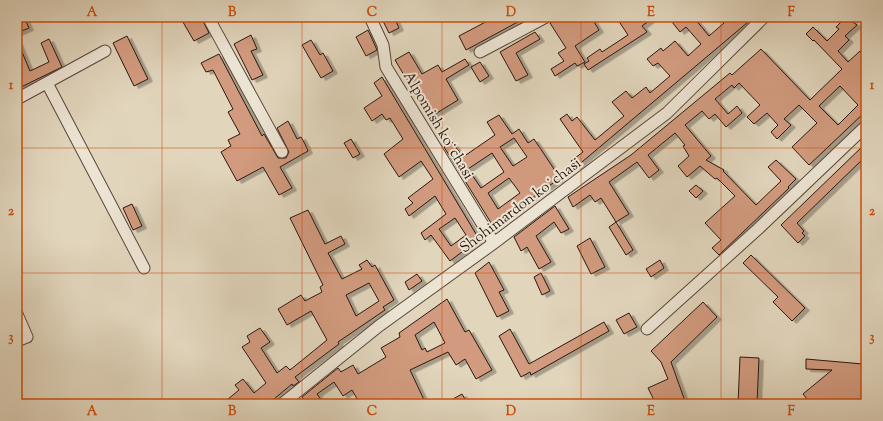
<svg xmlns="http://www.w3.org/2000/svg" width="883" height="421" font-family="'Sorts Mill Goudy',serif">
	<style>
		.building { fill: #d29b7f; stroke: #2b170e; fill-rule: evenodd; filter: url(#shadow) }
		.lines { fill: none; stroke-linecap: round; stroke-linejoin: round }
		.minor-casing { stroke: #58463a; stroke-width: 13 }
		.minor { stroke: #ece4d3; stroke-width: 11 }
		.grid { fill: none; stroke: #cc4f0c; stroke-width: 1; stroke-opacity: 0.55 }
		.labels { text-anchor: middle; stroke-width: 4; stroke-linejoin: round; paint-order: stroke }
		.street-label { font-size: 15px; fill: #2b170e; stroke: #ece4d3 }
		.neatline { fill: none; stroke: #cc4f0c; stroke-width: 1.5 }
		.grid-label { font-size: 13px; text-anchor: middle; font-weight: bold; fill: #cc4f0c }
	</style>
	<defs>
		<filter id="shadow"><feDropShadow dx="4.5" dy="2.5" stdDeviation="0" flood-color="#0004"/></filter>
	</defs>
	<rect width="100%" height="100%" fill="#e1d5bc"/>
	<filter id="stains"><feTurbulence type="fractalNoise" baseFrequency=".005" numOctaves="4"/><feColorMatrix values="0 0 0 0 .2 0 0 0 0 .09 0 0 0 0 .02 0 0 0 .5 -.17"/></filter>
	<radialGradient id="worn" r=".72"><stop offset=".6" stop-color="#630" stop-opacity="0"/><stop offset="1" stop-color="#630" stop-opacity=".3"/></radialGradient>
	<!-- building -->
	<path class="building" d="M17 17H24L29 28 17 33Z
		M180 17H201L209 33 194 41Z
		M381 17H394L399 28 389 33Z
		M495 17H527L466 50 459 36Z
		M561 17H591L599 30 575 46 585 62 577 66 575 63 555 76 551 69 564 61 558 53 566 48 550 23Z
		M616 17H654L642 26 647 32 588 70 584 64 589 61 587 58 600 49 602 52 628 35Z
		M668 17H690L693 21 695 19 709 36 724 23 718 17H754L576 167 571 161 583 152 560 119 567 114 572 121 577 117 595 140 624 116 612 102 626 91 632 98 646 87 650 93 670 76 658 63 653 66 647 59 661 48 663 51 675 41 688 56 701 44 686 27 680 32Z
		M846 17 857 25 845 36 849 40 838 51 848 62 860 51 866 58V113L865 112 809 165 792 147 817 123 799 105 784 119 791 125 777 139 771 132 778 125 767 113 754 124 747 117 760 105 739 83 734 88 732 85 715 99 728 114 737 106 742 113 726 127 715 114 709 119 702 111 685 125 711 156 706 160 724 170 723 171 756 205 781 181 768 167 776 160 796 179 788 187 789 188 719 255 712 248 721 240 705 223 735 196 717 178 715 179 700 166 687 177 678 166 689 156 683 146 685 145 675 133 648 155 659 170 649 178 637 162 609 182 629 214 616 222 601 198 595 202 590 195 573 207 568 197 631 155 730 73 732 75 761 49 810 100 842 69 814 40 813 41 806 34 813 27 827 41 839 29 836 27ZM840 86 858 105 838 125 819 106Z
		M368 30 377 50 366 56 356 37Z
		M535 32 540 39 516 53 528 75 516 81 500 52Z
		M251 35 257 49 251 51 263 75 252 80 234 44Z
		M127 36 148 79 134 86 113 43Z
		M49 39 62 67 17 89V40L30 71 49 62 41 43Z
		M311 40 320 55 323 53 333 71 321 78 302 45Z
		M409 52 422 74 438 65 442 72 465 59 469 65 446 79 458 100 432 116 416 88 413 90 395 60Z
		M219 54 262 136 264 134 278 158H286L289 152 277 128 288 121 297 139 301 137 305 144 308 151 280 167 292 188 279 195 263 167 237 181 221 152 231 146 228 140 240 134 228 112 233 109 213 70 206 72 201 63Z
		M480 62 489 76 480 82 471 67Z
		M382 77 479 239 450 261 431 235 425 240 421 233 446 214 435 196 409 216 405 209 413 203 408 198 433 179 421 161 399 177 384 154 403 139 390 118 386 120 382 114 372 121 364 108 382 96 374 83ZM455 218 466 235 451 246 439 229Z
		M499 115 512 134 519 129 528 143 534 139 560 178 493 226 444 147 452 142 463 157 495 135 487 122ZM514 138 527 157 513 166 500 147ZM492 153 504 172 481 188 468 169ZM509 178 520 193 498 209 488 193Z
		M351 139 360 154 353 158 344 143Z
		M866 143V156L797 223 804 231 802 233 805 236 798 243 781 225Z
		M696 185 703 191 696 198 689 191Z
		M132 204 142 226 133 230 123 208Z
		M555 206 569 229 561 233 554 222 536 236 551 262 539 269 527 247 521 251 514 237Z
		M308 210 325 244 341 236 345 244 328 253 342 279 362 269 359 265 367 260 372 267 375 265 394 300 383 307 385 310 338 342 339 344 295 377 299 382 293 386 292 384 268 404H222L239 390 235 385 243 379 254 393 266 383 242 347 250 342 247 336 260 328 270 342 261 348 277 373 286 366 290 370 327 340 311 311 287 325 278 309 301 295 305 301 322 292 320 287 323 285 290 218ZM369 283 379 301 356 316 346 295Z
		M616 222 633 250 626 255 609 227Z
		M590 238 605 267 591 274 577 246Z
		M751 255 805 308 792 321 773 302 778 297 743 263Z
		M660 260 664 268 651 277 646 269Z
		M489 262 504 290 499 292 509 311 497 317 475 273Z
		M541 273 550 291 542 295 534 277Z
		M417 274 422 281 409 290 405 282Z
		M447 299 465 332 469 330 492 370 476 379 465 359 456 365 448 352 410 370 426 404H360L352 390 343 396 334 382 317 394 324 404H307L302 397 338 368 341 372 353 365 358 374 386 357 381 348 400 337 399 333ZM434 322 445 343 427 352 425 348 422 350 415 335Z
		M703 302 717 317 671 362 686 404H656L648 388 668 379 661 362 651 351Z
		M629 313 637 327 624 334 616 320Z
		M604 322 609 331 531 375 530 372 521 377 499 336 510 329 529 364Z
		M740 357 759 358 757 404H738Z
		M806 359 863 364 866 368V403L861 398 854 404H811L803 394 832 370 806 369Z
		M462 394 468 404H444Z"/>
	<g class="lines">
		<!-- minor casing -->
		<g class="minor-casing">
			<path id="minor" d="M208 17 282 152
				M370 17 383 45 386 67 494 243
				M480 52 546 17
				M47 83 144 268
				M17 99 105 51
				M17 314 27 337 17 341
				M647 329 758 229 866 126
				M282 404 379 326 494 243 667 113 764 17"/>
		</g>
		<!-- minor -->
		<use href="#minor" class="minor"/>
	</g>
	<!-- grid -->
	<path class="grid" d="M162 17V404M302 17V404M442 17V404M581 17V404M721 17V404M17 148H866M17 273H866"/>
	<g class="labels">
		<!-- street labels -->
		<g class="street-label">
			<text transform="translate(439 125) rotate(59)" y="5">Alpomish koʻchasi</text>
			<text transform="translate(520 205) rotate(-37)" y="5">Shohimardon koʻchasi</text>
		</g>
	</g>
	<!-- margin -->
	<rect width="883" height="421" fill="none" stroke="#e1d5bc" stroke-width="44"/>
	<rect x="22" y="22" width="839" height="377" class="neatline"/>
	<g class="grid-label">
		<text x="92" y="16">A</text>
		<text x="232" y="16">B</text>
		<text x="372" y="16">C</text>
		<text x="511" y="16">D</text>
		<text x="651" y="16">E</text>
		<text x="791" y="16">F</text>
		<text x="11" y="89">1</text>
		<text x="872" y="89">1</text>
		<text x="11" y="215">2</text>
		<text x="872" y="215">2</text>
		<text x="11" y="341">3</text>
		<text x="872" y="341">3</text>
		<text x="92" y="415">A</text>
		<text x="232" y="415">B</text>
		<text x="372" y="415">C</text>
		<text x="511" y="415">D</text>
		<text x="651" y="415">E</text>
		<text x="791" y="415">F</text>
	</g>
	<rect width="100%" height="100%" filter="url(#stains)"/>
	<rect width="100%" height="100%" fill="url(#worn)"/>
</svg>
